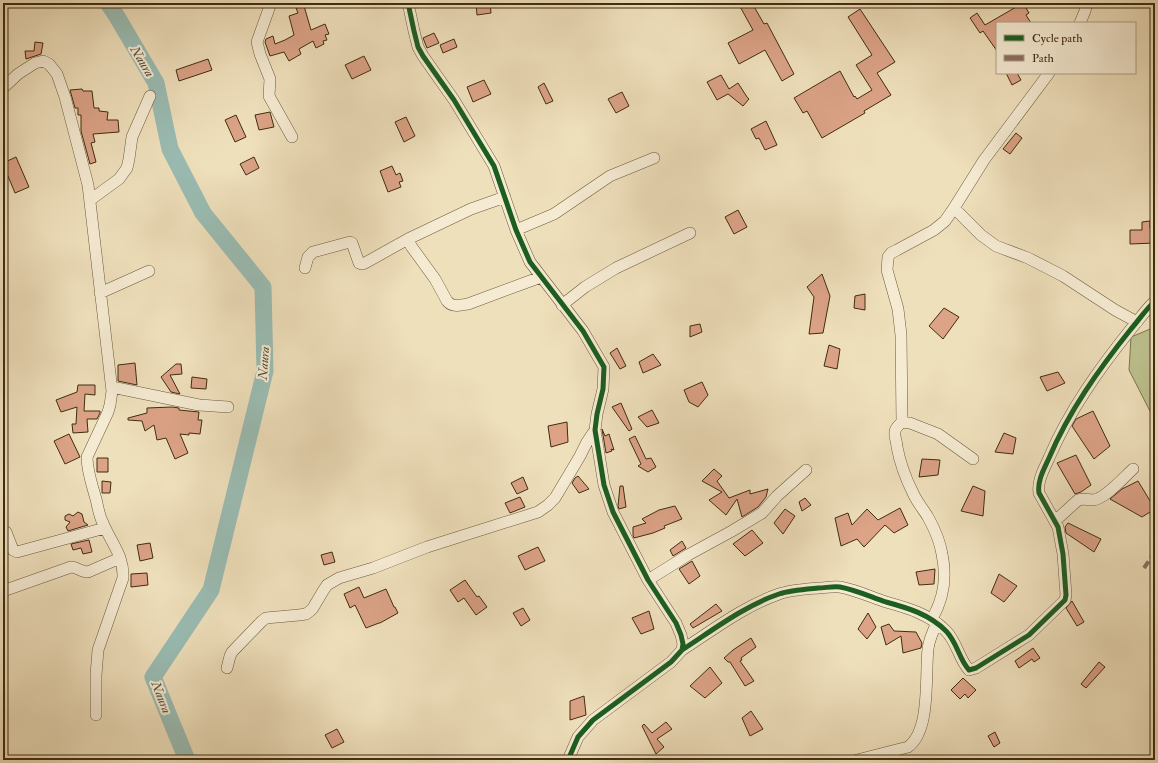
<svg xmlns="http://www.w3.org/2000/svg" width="1158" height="763" font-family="'IM FELL Double Pica',serif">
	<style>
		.green { fill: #bcc18e; stroke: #7e764f }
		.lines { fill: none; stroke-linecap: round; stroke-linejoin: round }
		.river { stroke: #9abdb4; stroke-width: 17 }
		.building { fill: #dca387; stroke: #402c10 }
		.minor-casing { stroke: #6c593b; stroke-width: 12 }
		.minor { stroke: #f5ebd3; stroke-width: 11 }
		.quiet { stroke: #8d6e63; stroke-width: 4; stroke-dasharray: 8 4; stroke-linecap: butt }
		.cycleway-casing { stroke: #f5ebd3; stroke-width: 8 }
		.cycleway { stroke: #1b5e20; stroke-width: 5 }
		.labels { text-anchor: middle; stroke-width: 4; stroke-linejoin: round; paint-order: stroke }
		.water-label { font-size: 13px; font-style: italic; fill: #565039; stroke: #f5ebd3 }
	</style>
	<rect width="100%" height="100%" fill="#efe0bc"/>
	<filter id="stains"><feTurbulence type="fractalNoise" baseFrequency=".005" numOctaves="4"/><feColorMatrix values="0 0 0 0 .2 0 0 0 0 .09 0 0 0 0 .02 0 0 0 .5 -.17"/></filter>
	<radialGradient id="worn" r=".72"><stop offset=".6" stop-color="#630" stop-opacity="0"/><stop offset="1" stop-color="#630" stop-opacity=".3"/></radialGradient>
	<!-- green -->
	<path class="green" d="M1155 327V421L1129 370 1131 337Z"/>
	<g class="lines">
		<!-- river -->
		<path class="river" d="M108 3 116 15 156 83 170 149 203 213 263 287 265 371 211 590 153 677 187 760"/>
	</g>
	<!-- building -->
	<path class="building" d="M476 3H490L491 13 477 15Z
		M738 3H752L764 24 767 23 794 74 782 81 765 50 739 64 728 43 753 30Z
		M1023 3 1029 13 1026 15 1031 23H997V51L983 31 980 33 970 18 977 13 985 25Z
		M304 6 311 30 325 24 329 34 325 35 327 40 323 41 324 44 316 48 313 41 299 49 301 54 289 61 284 52 270 56 265 42 266 39 273 36 275 44 285 40 294 35 289 16 298 13 296 8Z
		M860 9 895 62 877 73 891 95 864 111 865 113 822 138 807 111 803 113 794 98 840 71 854 97 855 96 857 99 872 90 856 65 872 55 848 17Z
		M434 33 439 43 427 48 423 38Z
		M454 39 457 47 443 53 440 45Z
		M35 42 43 43 41 54 26 59 25 51H34Z
		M364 56 371 70 352 79 345 65Z
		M208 59 212 70 179 81 176 70Z
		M1006 73H1017L1021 80 1012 85Z
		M721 75 729 89 738 83 747 97 749 99 743 106 728 94 717 100 707 82Z
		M484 80 491 94 473 102 467 87Z
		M544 83 553 101 546 104 538 87Z
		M82 89 83 91H92L94 108H99V111L108 112 107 120H118L119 132 93 134 95 142 91 143 96 162 90 164 81 131V115H78V108H75L70 90Z
		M622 92 629 106 616 113 608 99Z
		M270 112 274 127 259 130 255 115Z
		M236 115 246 137 235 142 225 120Z
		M406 117 415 136 404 142 395 122Z
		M766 121 777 145 765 150 759 138 756 139 751 129Z
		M1016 133 1022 138 1010 154 1003 149Z
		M16 157 29 187 15 193 8 176 3 179V163Z
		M254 157 259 168 246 175 240 164Z
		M392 166 396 175 400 173 403 181 399 182 401 187 388 192 380 171Z
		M738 210 747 227 734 234 725 217Z
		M1150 221V228H1155V243L1130 244V230H1142V222Z
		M822 274 830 296 823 333 809 334 814 297 807 287Z
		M865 294V310L854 308 855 296Z
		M944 308 959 317 943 339 929 326Z
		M700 324 702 332 690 337V326Z
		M829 345 840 349 837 369 824 366Z
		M617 348 626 366 620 369 610 353Z
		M653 354 661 365 643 373 639 362Z
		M135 363 137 385 118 381V365Z
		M176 364H181L182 374 170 375 180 394 171 392 161 377Z
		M1058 372 1065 383 1047 391 1040 377Z
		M192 377 207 379 206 389 191 388Z
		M702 382 708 395 698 407 689 402 684 390Z
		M78 385H95V395L85 394 84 411H100V413L97 419H87L88 432 73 433 72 424H76L77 407 61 412 56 400 77 392Z
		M621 403 632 429 629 431 612 407Z
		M172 407 179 408V410L199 412 198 420H202L200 434 189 433V435L180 434 188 453 175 459 166 438 157 440 154 425 145 431 142 421 128 420V418L147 413V408Z
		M652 410 659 423 647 427 638 417Z
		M1093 411 1110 446 1094 459 1072 426 1076 419Z
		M567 422 568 442 551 447 548 426Z
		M602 429 605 436 609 434 614 450 611 449 612 451 606 453Z
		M1004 433 1016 438 1013 454 995 452Z
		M69 434 80 457 65 464 54 441Z
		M635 436 646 459 651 458 656 467 648 472 638 466 641 464 629 439Z
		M1076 455 1091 485 1081 492 1075 494 1057 463Z
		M97 458H108V472H97Z
		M922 459 940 460 938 475 919 477Z
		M714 469 722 476 717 481 729 498 750 490V494L768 489 766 497 758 507 742 517 737 499 726 515 709 500 722 492 702 481Z
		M578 476 589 489 579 493 572 483 575 478Z
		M523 477 528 489 517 494 511 483Z
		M102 481 111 482 110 493H102Z
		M1138 481 1155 509 1142 517 1110 499 1122 489Z
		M620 486H623L626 507 619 509 618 506Z
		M973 486 985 491 983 516 961 511Z
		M520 497 525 507 510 513 505 503Z
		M805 498 811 505 802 511 799 502Z
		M675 506 682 519 664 526 665 528 653 533 634 538 633 535V527L646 523 642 519 659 510Z
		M900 508 908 525 894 533 885 525 864 547 857 539 841 546 835 518 848 513 852 525 867 509 878 520Z
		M785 509 795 516 783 534 774 523Z
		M78 512 82 514 84 522 88 525 68 531 66 527 70 522 65 520V516L69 514 73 516Z
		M1068 523 1101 539 1094 552 1066 533 1065 527Z
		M752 530 763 543 745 556 733 544Z
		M89 540 92 552 83 554 81 548 73 550 71 544Z
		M682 541 686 548 673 556 670 550Z
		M150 543 153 558 140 561 137 545Z
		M538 547 545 561 525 570 518 556Z
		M332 552 335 562 324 565 321 555Z
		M692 561 700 576 689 584 679 569Z
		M935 569 934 584 919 585 916 572Z
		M147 573 148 585 131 587V574Z
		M999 574 1017 586 1004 602 991 593Z
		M465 580 477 597 479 596 487 607 476 615 464 598 458 602 450 590Z
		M359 587 364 598 386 589 394 607H395L398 613 380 623H379L366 628 355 605 350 608 344 594Z
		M1072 601 1084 622 1077 626 1066 608Z
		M716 604 722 611 693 628 690 624Z
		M523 608 530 620 521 626 513 613Z
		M649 611 654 629 641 634 632 618Z
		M868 613 876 627 867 639 858 629Z
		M889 624 894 631 916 632 922 643 921 648 903 653 901 636 886 645 881 627Z
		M751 638 756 647 741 658 742 660 740 661 754 681 745 686 730 662H728L724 658 733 650Z
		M1033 648 1040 658 1034 662 1032 659 1019 668 1015 661Z
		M1099 662 1105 667 1086 688 1081 684Z
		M710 667 722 683 705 698 690 686Z
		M963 678 976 690 968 698 965 694 960 699 951 690Z
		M584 696 586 715 570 720V701Z
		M751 711 763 729 750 736 742 718Z
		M666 722 672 729 657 739 664 747 656 754 642 726 644 724 652 733Z
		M337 729 344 742 332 748 325 735Z
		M995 732 1000 743 994 747 988 736Z"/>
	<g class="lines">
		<!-- minor casing -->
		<g class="minor-casing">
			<path id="minor" d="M271 3 257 42 260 54 270 79 269 96 292 137
				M408 3 414 31 418 47 423 56 454 100 494 166 516 230 530 262 583 331 604 367 603 389 597 414 595 430 604 485 613 512 648 580 676 623 681 635 683 644 682 650 671 662 593 720 578 737 568 760
				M1080 23 1085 11 1087 3
				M3 88 18 74 35 63 43 61 49 64 57 74 65 97 88 185 112 391 110 405 108 412 87 457C87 471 92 485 96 499 98 507 99 516 103 523 111 543 124 555 123 578L98 650 96 675V715
				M90 200 119 179 127 168 129 159 132 137 150 96
				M954 208 981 235 996 246 1028 258 1063 276 1115 310 1137 322
				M516 230 554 214 610 176 654 158
				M408 239 411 246 435 279 447 301C453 308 460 305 468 304L541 277
				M305 268 308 257 313 252 350 242 352 243 359 263 362 264 365 263 408 239 471 209 505 197
				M100 293 149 271
				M562 305 585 287 616 268 690 233
				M112 387 199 405 228 407
				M902 422 910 423 938 434 973 459
				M1055 521 1078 500C1084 498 1087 500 1093 500 1105 499 1124 477 1133 469
				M6 532 13 550 17 552 105 528
				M648 580 688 555 732 531 762 513 777 496 806 470
				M3 591 71 567C77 567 81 572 88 572L120 558
				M932 619C944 598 947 578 942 554 940 541 934 528 928 517 923 509 917 502 913 493 906 479 900 463 897 447 897 442 894 436 895 432 895 428 899 425 902 422L901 335 898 309 887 270 888 257 891 253 897 250 934 230 945 221 954 208 984 160 1049 73
				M682 650C713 630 744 606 779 594 790 590 807 589 818 588 825 588 833 586 840 587 856 590 871 597 886 602 908 608 929 614 946 631 957 642 959 659 969 670L976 668 1029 635 1065 600 1066 595 1063 554 1058 527 1039 493C1037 481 1044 469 1049 458 1069 411 1099 369 1131 329 1139 320 1146 309 1155 301
				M227 668 230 656 232 652 262 621 266 618 299 615 306 614 310 611 313 608 323 591 327 585 339 578 373 568 427 547 538 512 548 505 555 498 580 456 587 442 595 430
				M857 760 908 747C931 731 925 675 928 649 929 640 933 631 937 623"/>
		</g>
		<!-- minor -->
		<use href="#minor" class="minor"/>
		<!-- quiet -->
		<path class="quiet" d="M1144 568 1155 552"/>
		<!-- cycleway casing -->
		<g class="cycleway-casing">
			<path id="cycleway" d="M408 3 414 31 418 47 423 56 454 100 494 166 516 230 530 262 583 331 604 367 603 389 597 414 595 430 604 485 613 512 648 580 676 623 681 635 683 644 682 650 671 662 593 720 578 737 568 760
				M682 650C713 630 744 606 779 594 790 590 807 589 818 588 825 588 833 586 840 587 856 590 871 597 886 602 908 608 929 614 946 631 957 642 959 659 969 670L976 668 1029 635 1065 600 1066 595 1063 554 1058 527 1039 493C1037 481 1044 469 1049 458 1069 411 1099 369 1131 329 1139 320 1146 309 1155 301"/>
		</g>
		<!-- cycleway -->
		<use href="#cycleway" class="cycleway"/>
	</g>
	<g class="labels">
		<!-- water labels -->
		<g class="water-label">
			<text transform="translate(143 61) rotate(59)" y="5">Naura</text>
			<text transform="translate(263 363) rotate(-86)" y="5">Naura</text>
			<text transform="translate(162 697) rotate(69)" y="5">Naura</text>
		</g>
	</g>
	<!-- margin -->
	<rect width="1158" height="763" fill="none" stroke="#efe0bc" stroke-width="16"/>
	<rect x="4" y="4" width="1150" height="755" fill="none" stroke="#402c10" stroke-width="2"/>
	<rect x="8" y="8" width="1142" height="747" fill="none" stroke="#402c10"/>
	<!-- legend -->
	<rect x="996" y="22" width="140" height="52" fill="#f5ebd3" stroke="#ad9f85"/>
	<rect x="1004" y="35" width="20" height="6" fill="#1b5e20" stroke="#ad9f85"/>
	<text x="1032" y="42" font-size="12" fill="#402c10">Cycle path</text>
	<rect x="1004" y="55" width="20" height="6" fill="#8d6e63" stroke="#ad9f85"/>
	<text x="1032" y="62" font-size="12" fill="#402c10">Path</text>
	<rect width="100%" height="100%" filter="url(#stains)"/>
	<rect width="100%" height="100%" fill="url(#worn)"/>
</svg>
